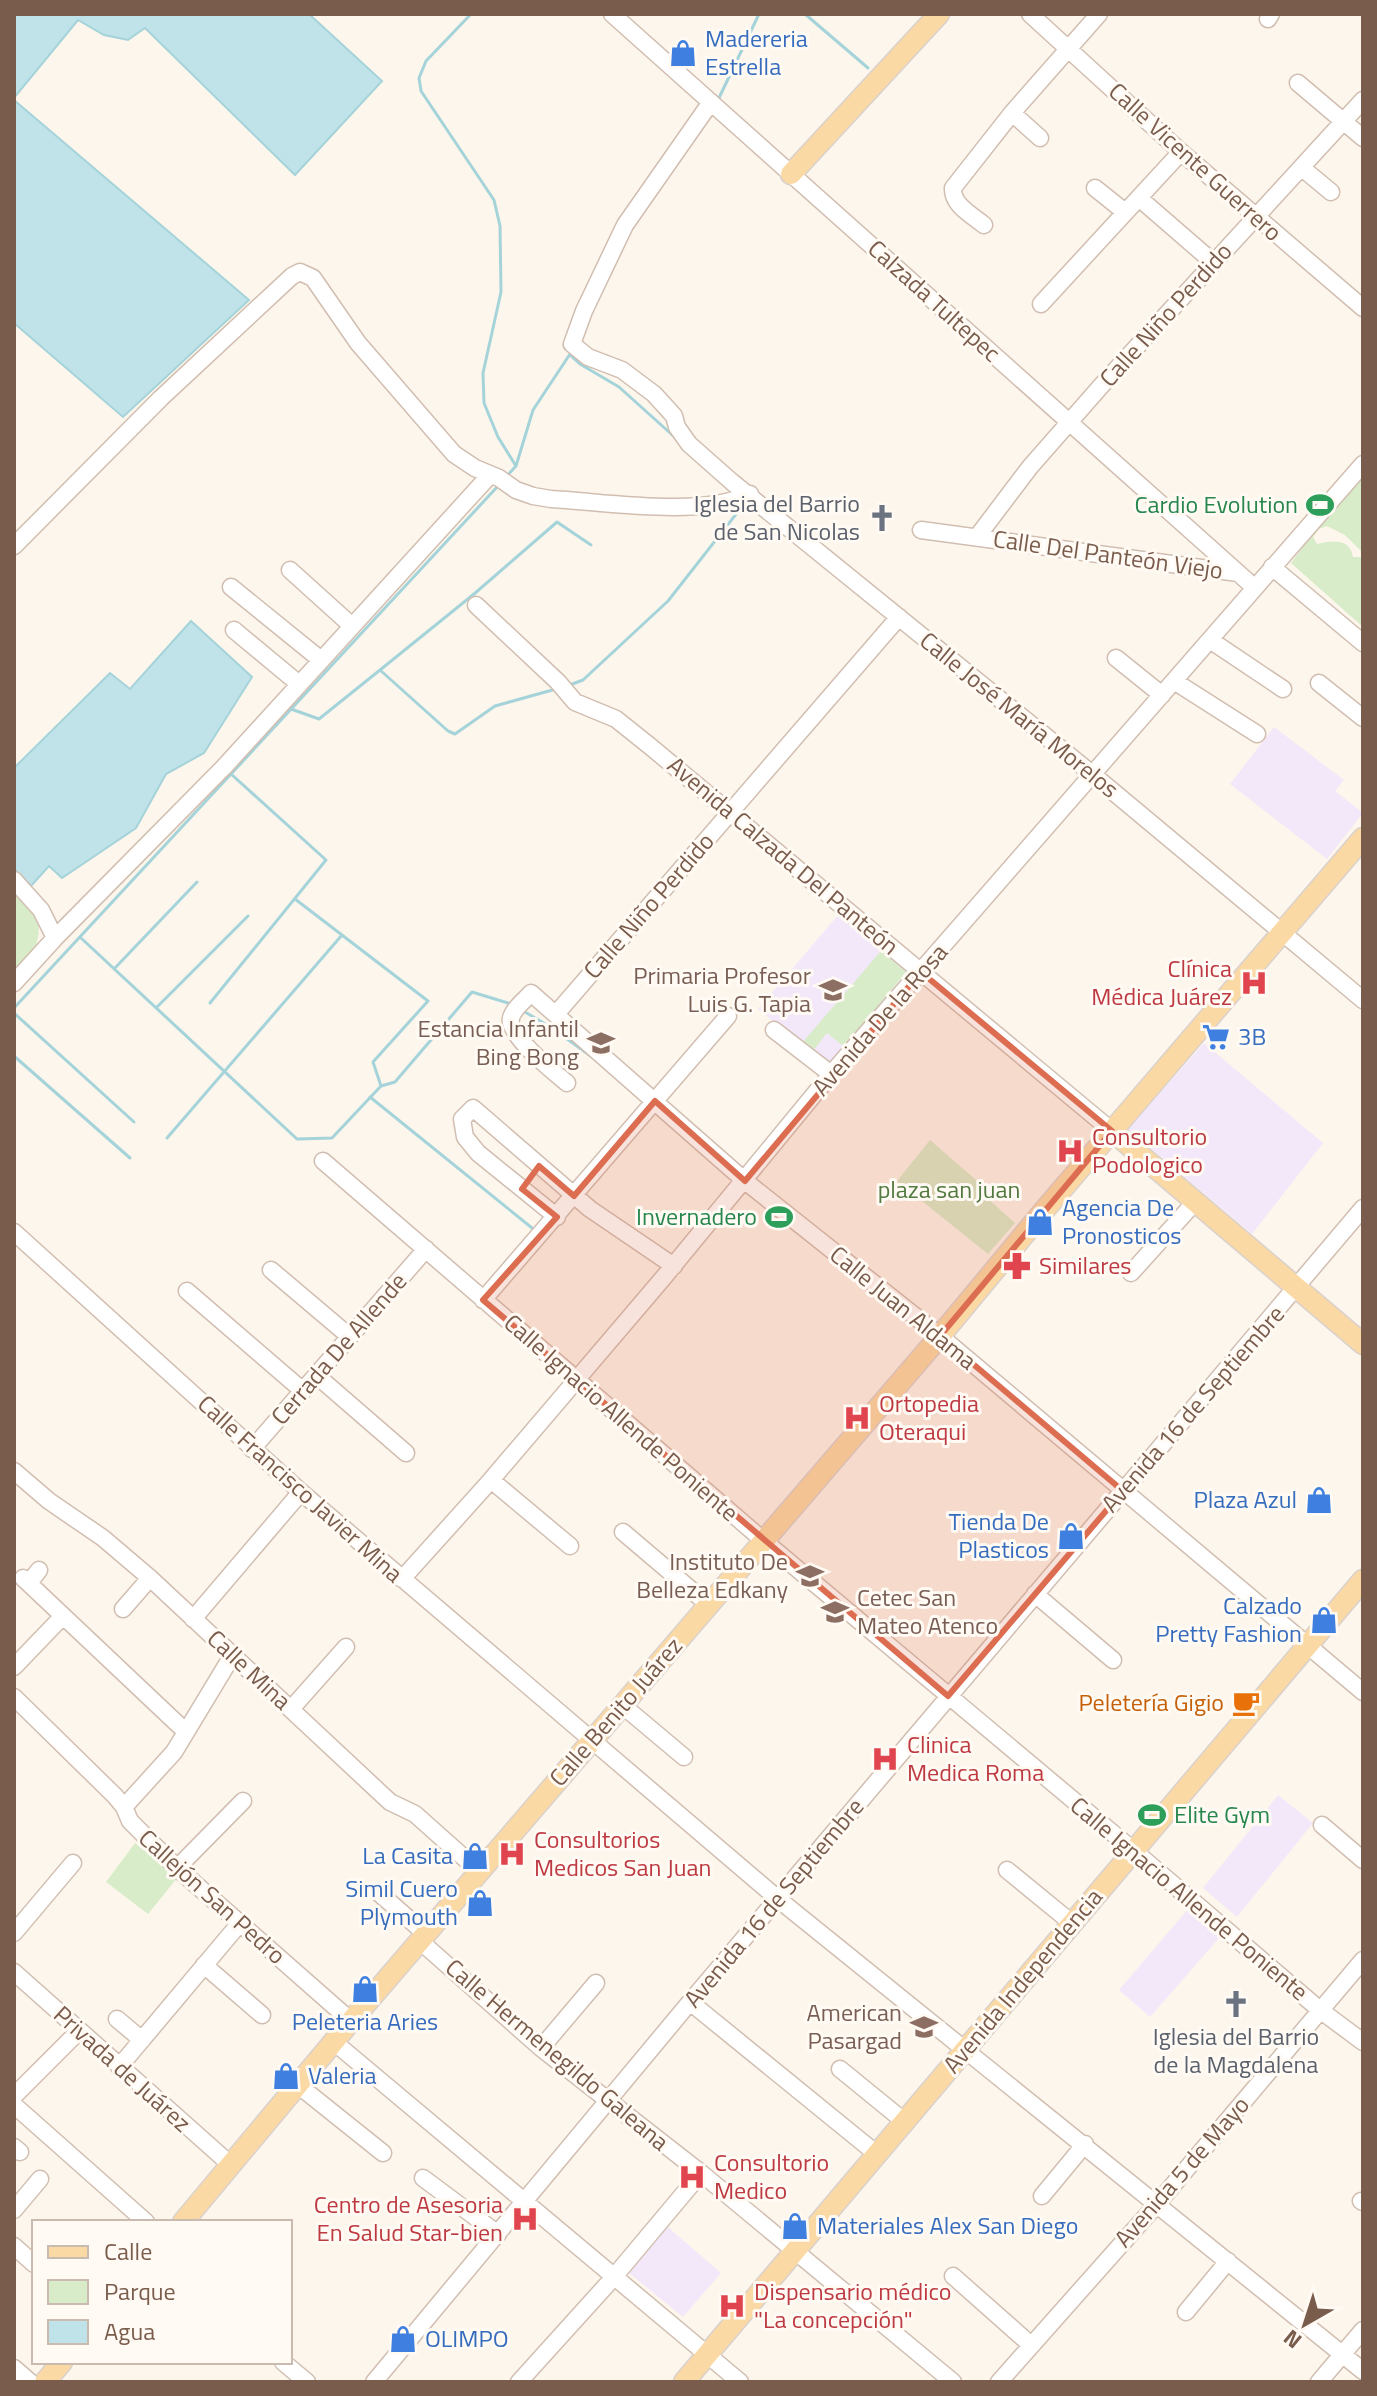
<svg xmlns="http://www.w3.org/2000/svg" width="1377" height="2396" font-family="'Titillium Web',sans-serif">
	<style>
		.education { fill: #f3e8fa }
		.green { fill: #d8ecc9 }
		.water { fill: #bfe3e8; stroke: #a5d3da; stroke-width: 2 }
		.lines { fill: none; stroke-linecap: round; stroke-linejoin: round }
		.stream { stroke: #a5d3da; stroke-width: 3 }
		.minor-casing { stroke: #d1beb0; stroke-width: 19 }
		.major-casing { stroke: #dad1cd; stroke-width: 23 }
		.minor { stroke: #fff; stroke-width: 16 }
		.major { stroke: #fbd9a5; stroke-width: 20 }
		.marked { fill: #dc6d51; fill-opacity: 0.2; stroke: #dc6d51; stroke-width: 6; stroke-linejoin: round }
		.labels { text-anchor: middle; stroke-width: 6; stroke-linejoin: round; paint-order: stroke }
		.shop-label { font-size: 24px; fill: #366cbe; stroke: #fffaf3; text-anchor: start }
		.street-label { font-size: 24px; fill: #7a5c4d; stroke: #fffaf3 }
		.worship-label { font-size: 24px; fill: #5b616d; stroke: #fffaf3; text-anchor: end }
		.leisure-label { font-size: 24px; fill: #27864d; stroke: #fffaf3; text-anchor: end }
		.health-label { font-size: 24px; fill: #be3a42; stroke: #fffaf3; text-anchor: start }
		.education-label { font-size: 24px; fill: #785e54; stroke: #fffaf3; text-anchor: end }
		.park-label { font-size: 24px; fill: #537a41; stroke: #fffaf3 }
		.food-label { font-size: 24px; fill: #c56008; stroke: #fffaf3; text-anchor: end }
	</style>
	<rect width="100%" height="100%" fill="#fdf6ec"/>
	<!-- education -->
	<path class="education" d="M1274 727 1344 780 1335 791 1363 813 1327 859 1230 784Z
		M839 914 907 971 829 1067 758 1009Z
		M1204 1043 1323 1143 1252 1234 1128 1129Z
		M1278 1795 1313 1823 1237 1917 1203 1888Z
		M1194 1902 1227 1929 1150 2017 1119 1990Z
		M662 2222 721 2273 683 2317 623 2268Z"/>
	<!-- green -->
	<path class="green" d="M1363 474V553L1345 535 1327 526 1319 529 1313 537 1317 544C1331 541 1350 537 1353 557H1363V627L1291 563 1324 518Z
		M14 888C21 897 33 909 37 919 44 942 28 962 14 976Z
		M881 951 906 972 844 1047 827 1033 813 1051 802 1043Z
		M930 1140 990 1192 986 1197 1015 1223 988 1254 897 1181Z
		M135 1843 178 1877 148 1914 106 1882Z"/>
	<!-- water -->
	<path class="water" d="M14 14H309L382 81 295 175 145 28 128 40 104 35 78 20 14 98Z
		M14 100 249 300 123 417 14 323Z
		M191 621 252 677 204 753 166 774 136 828 62 878 49 866 31 886 14 869V768L110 673 130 689Z"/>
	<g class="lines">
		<!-- stream -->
		<path class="stream" d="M471 14 426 61 419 78 421 91 494 200 500 226 501 292 483 373 484 403 498 437 516 466
			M805 14 868 68
			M718 100 759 14
			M570 355 580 364 619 387 679 441
			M506 477 516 466 533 410 572 351
			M380 670 474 594 557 522 591 545
			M567 686 583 680 668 601 744 504
			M291 709 319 719 380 670 448 731 455 734 495 706 556 689
			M295 899 428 1001 373 1062 381 1086
			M81 938 297 1139 332 1138 381 1086 395 1082 472 992 511 1004
			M114 969 197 882
			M210 1003 326 860 231 774
			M157 1007 248 916
			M14 1008 498 486
			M525 1012 552 1028 592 1057
			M14 1013 134 1122
			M14 1056 130 1158
			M370 1097 537 1232
			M167 1138 342 935"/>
		<!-- minor casing -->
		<g class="minor-casing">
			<path id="minor" d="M612 14 1255 588
				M1030 14 1181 152 1363 308
				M1268 19 1271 14
				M1298 83 1363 138
				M711 102 625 225 584 311 572 344 588 357 622 370 654 394 674 416 677 427 689 444 732 482 1092 774 1363 1000
				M1012 113 1040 138
				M1302 168 1331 192
				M1095 188 1125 212
				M1139 198 1214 263
				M984 225C972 215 952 205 953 188L1012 113 1099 14
				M1041 304 1181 152
				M921 530 1238 573
				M977 537 1030 467 1101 386 1363 100
				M14 546 161 398 292 276 300 272 313 278 358 343 454 454 475 468 499 478 516 490 533 496 551 499C607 502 700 518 750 494
				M1272 567 1363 643
				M290 570 352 626
				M231 587 321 660
				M476 605 558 682 575 702 616 719 651 747 1112 1131
				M234 630 299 684
				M1210 640 1283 689
				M1116 658 1162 695
				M1174 681 1257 734
				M1319 683 1363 718
				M14 880 41 910 55 938 14 983
				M55 938 224 767 490 475
				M556 1014 899 617
				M774 1030 831 1074
				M567 1083C555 1073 506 1034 511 1018 513 1009 525 1000 531 993L745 1181 940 1336 1363 1692
				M323 1161 764 1541 1134 1851 1320 2010 1363 2042
				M557 1217 478 1153 465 1137 462 1119 473 1108 590 1209 674 1266
				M14 1232 301 1492 778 1899 1363 2371
				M271 1270 349 1336
				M1131 1273 1195 1202
				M187 1291 303 1391
				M483 1300 728 1016
				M316 1375 406 1453
				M252 1449 426 1249
				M14 1471 49 1501 103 1538 150 1578 390 1802 415 1814 480 1872
				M491 1480 570 1546
				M623 1532 709 1605
				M23 1578 185 1731
				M402 1579 491 1480 664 1277 831 1074 1363 464
				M29 1583 39 1570
				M1035 1594 1113 1660
				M123 1609 150 1578
				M193 1619 301 1492
				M14 1667 63 1616
				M14 1697 115 1796 124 1807 130 1821 177 1868 351 2021
				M622 1705 684 1757
				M291 1709 346 1647
				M124 1807 174 1752 232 1656
				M1322 1825 1363 1860
				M177 1868 243 1801
				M1007 1870 1073 1924
				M379 1893 426 1934
				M14 1933 73 1863
				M420 1941 541 2048 701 2173 953 2382
				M204 1965 262 2015
				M14 1972 231 2165
				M690 2002 878 2155
				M117 2019 142 2040
				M334 2042 740 2382
				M541 2048 596 1983
				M119 2067 240 1923
				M840 2069 905 2122
				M298 2085 383 2153
				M14 2096 79 2031
				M14 2105 146 2222
				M14 2147 20 2152
				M423 2178 498 2234
				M1042 2196 1085 2144
				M1361 2201 1363 2202
				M14 2210 40 2179
				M14 2246 34 2264
				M953 2276 1031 2345
				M1186 2312 1228 2261
				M283 2362 307 2382
				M14 2368 30 2382
				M374 2382 690 2002 1363 1208
				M519 2382 613 2278 701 2173
				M999 2382 1157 2204 1363 1960
				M1319 2382 1363 2330"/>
		</g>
		<!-- major casing -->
		<g class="major-casing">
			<path id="major" d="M791 174 939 14
				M1112 1131 1363 1344
				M183 2222 351 2021 940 1336 1047 1207 1363 838
				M45 2382 62 2362
				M684 2382 1363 1580"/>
		</g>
		<!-- minor -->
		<use href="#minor" class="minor"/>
		<!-- major -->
		<use href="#major" class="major"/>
	</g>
	<!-- marked area -->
	<path class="marked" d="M921 972 1112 1131 940 1336 1123 1491 948 1696 483 1300 557 1217 522 1189 539 1166 574 1196 655 1101 745 1181Z"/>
	<!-- icons -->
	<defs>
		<g id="shop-bare" transform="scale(2.16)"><path d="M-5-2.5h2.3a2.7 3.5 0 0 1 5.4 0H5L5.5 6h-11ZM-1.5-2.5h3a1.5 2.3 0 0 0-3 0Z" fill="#3f7fe0" stroke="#fffaf3" stroke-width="2.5" paint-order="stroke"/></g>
		<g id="stadium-bare" transform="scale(2.16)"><path d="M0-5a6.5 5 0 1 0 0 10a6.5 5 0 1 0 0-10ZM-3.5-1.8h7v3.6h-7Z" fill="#2e9e5b" stroke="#fffaf3" stroke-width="2.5" paint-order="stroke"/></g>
		<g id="church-bare" transform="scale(2.16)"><path d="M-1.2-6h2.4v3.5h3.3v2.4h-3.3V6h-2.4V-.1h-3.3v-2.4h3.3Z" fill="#6b7280" stroke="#fffaf3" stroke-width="2.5" paint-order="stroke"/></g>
		<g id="hospital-bare" transform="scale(2.16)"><path d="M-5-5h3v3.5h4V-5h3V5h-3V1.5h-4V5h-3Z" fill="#e0444e" stroke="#fffaf3" stroke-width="2.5" paint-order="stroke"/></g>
		<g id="school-bare" transform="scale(2.16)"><path d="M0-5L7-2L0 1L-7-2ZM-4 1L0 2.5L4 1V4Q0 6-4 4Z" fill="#8d6e63" stroke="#fffaf3" stroke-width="2.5" paint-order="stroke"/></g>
		<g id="supermarket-bare" transform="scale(2.16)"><path d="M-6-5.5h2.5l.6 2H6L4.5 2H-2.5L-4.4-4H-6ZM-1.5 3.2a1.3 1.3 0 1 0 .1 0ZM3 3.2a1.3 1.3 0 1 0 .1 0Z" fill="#3f7fe0" stroke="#fffaf3" stroke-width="2.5" paint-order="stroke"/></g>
		<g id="pharmacy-bare" transform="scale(2.16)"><path d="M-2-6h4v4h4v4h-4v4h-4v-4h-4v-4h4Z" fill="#e0444e" stroke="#fffaf3" stroke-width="2.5" paint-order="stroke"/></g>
		<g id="university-bare" transform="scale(2.16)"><path d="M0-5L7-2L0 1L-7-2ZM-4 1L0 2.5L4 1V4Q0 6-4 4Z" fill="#8d6e63" stroke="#fffaf3" stroke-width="2.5" paint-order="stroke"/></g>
		<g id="cafe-bare" transform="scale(2.16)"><path d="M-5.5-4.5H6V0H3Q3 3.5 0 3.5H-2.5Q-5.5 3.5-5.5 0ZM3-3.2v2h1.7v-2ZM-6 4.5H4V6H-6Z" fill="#e8710a" stroke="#fffaf3" stroke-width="2.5" paint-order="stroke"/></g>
	</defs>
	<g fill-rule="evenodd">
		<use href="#shop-bare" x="683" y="53"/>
		<use href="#stadium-bare" x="1320" y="505"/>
		<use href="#church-bare" x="882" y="518"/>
		<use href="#hospital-bare" x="1254" y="983"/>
		<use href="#school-bare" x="833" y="990"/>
		<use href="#supermarket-bare" x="1216" y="1037"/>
		<use href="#school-bare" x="601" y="1043"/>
		<use href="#hospital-bare" x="1070" y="1151"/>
		<use href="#stadium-bare" x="779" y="1217"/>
		<use href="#shop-bare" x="1040" y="1222"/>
		<use href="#pharmacy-bare" x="1017" y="1266"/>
		<use href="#hospital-bare" x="857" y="1418"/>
		<use href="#shop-bare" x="1319" y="1500"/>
		<use href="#shop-bare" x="1071" y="1536"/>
		<use href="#university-bare" x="810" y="1576"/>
		<use href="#university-bare" x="835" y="1612"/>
		<use href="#shop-bare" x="1324" y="1620"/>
		<use href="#cafe-bare" x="1246" y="1703"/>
		<use href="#hospital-bare" x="885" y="1759"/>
		<use href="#stadium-bare" x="1152" y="1815"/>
		<use href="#hospital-bare" x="512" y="1854"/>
		<use href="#shop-bare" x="475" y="1856"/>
		<use href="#shop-bare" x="480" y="1903"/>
		<use href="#shop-bare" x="365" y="1989"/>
		<use href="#church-bare" x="1236" y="2004"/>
		<use href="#school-bare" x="924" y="2027"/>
		<use href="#shop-bare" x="286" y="2076"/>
		<use href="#hospital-bare" x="692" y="2177"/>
		<use href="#hospital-bare" x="525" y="2219"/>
		<use href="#shop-bare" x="795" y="2226"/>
		<use href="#hospital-bare" x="732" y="2306"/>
		<use href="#shop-bare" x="403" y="2339"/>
	</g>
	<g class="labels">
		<!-- shop labels -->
		<g class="shop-label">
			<text x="705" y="47">Madereria<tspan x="705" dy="28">Estrella</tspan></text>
			<text x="1238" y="1045">3B</text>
			<text x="1062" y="1216">Agencia De<tspan x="1062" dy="28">Pronosticos</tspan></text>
			<text x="1297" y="1508" text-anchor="end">Plaza Azul</text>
			<text x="1049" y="1530" text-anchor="end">Tienda De<tspan x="1049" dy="28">Plasticos</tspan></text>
			<text x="1302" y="1614" text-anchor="end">Calzado<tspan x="1302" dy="28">Pretty Fashion</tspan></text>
			<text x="453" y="1864" text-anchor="end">La Casita</text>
			<text x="458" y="1897" text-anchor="end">Simil Cuero<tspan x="458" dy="28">Plymouth</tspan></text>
			<text x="365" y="2030" text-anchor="middle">Peleteria Aries</text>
			<text x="308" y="2084">Valeria</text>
			<text x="817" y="2234">Materiales Alex San Diego</text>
			<text x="425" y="2347">OLIMPO</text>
		</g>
		<!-- street labels -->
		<g class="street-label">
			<text transform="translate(1195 162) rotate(42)" y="8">Calle Vicente Guerrero</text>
			<text transform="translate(934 301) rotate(42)" y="8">Calzada Tultepec</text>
			<text transform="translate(1166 315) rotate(-48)" y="8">Calle Niño Perdido</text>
			<text transform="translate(1108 555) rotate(8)" y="8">Calle Del Panteón Viejo</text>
			<text transform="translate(1019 715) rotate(39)" y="8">Calle José María Morelos</text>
			<text transform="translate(783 856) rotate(40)" y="8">Avenida Calzada Del Panteón</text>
			<text transform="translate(649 906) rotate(-49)" y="8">Calle Niño Perdido</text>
			<text transform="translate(880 1020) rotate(-49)" y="8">Avenida De la Rosa</text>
			<text transform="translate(903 1308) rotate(39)" y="8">Calle Juan Aldama</text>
			<text transform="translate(339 1349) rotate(-49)" y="8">Cerrada De Allende</text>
			<text transform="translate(1193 1409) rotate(-49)" y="8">Avenida 16 de Septiembre</text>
			<text transform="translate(621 1418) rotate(41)" y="8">Calle Ignacio Allende Poniente</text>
			<text transform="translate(300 1489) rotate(42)" y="8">Calle Francisco Javier Mina</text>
			<text transform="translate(249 1670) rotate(43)" y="8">Calle Mina</text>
			<text transform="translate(616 1712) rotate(-49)" y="8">Calle Benito Juárez</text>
			<text transform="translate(212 1897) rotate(42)" y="8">Callejón San Pedro</text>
			<text transform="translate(1189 1899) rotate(40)" y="8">Calle Ignacio Allende Poniente</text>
			<text transform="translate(774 1903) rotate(-50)" y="8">Avenida 16 de Septiembre</text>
			<text transform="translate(1023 1981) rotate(-50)" y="8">Avenida Independencia</text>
			<text transform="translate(557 2055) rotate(40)" y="8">Calle Hermenegildo Galeana</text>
			<text transform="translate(122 2069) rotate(42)" y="8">Privada de Juárez</text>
			<text transform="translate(1182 2172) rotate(-49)" y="8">Avenida 5 de Mayo</text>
		</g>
		<!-- worship labels -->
		<g class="worship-label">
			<text x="860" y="512">Iglesia del Barrio<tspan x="860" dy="28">de San Nicolas</tspan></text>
			<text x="1236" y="2045" text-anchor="middle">Iglesia del Barrio<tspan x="1236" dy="28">de la Magdalena</tspan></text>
		</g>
		<!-- leisure labels -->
		<g class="leisure-label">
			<text x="1298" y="513">Cardio Evolution</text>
			<text x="757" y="1225">Invernadero</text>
			<text x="1174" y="1823" text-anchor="start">Elite Gym</text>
		</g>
		<!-- health labels -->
		<g class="health-label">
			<text x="1232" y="977" text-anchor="end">Clínica<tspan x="1232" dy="28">Médica Juárez</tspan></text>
			<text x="1092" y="1145">Consultorio<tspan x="1092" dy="28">Podologico</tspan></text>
			<text x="1039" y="1274">Similares</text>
			<text x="879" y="1412">Ortopedia<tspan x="879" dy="28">Oteraqui</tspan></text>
			<text x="907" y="1753">Clinica<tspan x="907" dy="28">Medica Roma</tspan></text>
			<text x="534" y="1848">Consultorios<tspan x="534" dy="28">Medicos San Juan</tspan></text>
			<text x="714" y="2171">Consultorio<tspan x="714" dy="28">Medico</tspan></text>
			<text x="503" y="2213" text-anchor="end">Centro de Asesoria<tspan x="503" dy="28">En Salud Star-bien</tspan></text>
			<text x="754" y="2300">Dispensario médico<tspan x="754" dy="28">"La concepción"</tspan></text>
		</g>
		<!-- education labels -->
		<g class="education-label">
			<text x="811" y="984">Primaria Profesor<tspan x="811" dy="28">Luis G. Tapia</tspan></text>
			<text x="579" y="1037">Estancia Infantil<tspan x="579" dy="28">Bing Bong</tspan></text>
			<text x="788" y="1570">Instituto De<tspan x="788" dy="28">Belleza Edkany</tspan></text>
			<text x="857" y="1606" text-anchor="start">Cetec San<tspan x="857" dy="28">Mateo Atenco</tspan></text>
			<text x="902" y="2021">American<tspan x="902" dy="28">Pasargad</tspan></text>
		</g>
		<!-- park labels -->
		<g class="park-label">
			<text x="949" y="1198">plaza san juan</text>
		</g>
		<!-- food labels -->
		<g class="food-label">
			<text x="1224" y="1711">Peletería Gigio</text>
		</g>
	</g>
	<!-- border -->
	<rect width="1377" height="2396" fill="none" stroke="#7a5c4d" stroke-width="32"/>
	<!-- legend -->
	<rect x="32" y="2220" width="260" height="144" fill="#fffaf3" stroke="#cabbb1" stroke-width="2"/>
	<rect x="48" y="2246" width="40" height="12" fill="#fbd9a5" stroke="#cabbb1" stroke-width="2"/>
	<text x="104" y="2260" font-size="24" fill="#7a5c4d">Calle</text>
	<rect x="48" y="2280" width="40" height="24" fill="#d8ecc9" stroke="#cabbb1" stroke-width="2"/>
	<text x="104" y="2300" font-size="24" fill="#7a5c4d">Parque</text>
	<rect x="48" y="2320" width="40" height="24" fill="#bfe3e8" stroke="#cabbb1" stroke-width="2"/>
	<text x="104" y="2340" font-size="24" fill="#7a5c4d">Agua</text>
	<!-- north arrow -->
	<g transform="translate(1305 2324) rotate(219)" stroke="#fffaf3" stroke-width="6" paint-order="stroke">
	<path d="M0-6L14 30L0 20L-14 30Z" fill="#7a5c4d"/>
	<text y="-12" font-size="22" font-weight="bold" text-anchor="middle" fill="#7a5c4d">N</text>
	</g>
</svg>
